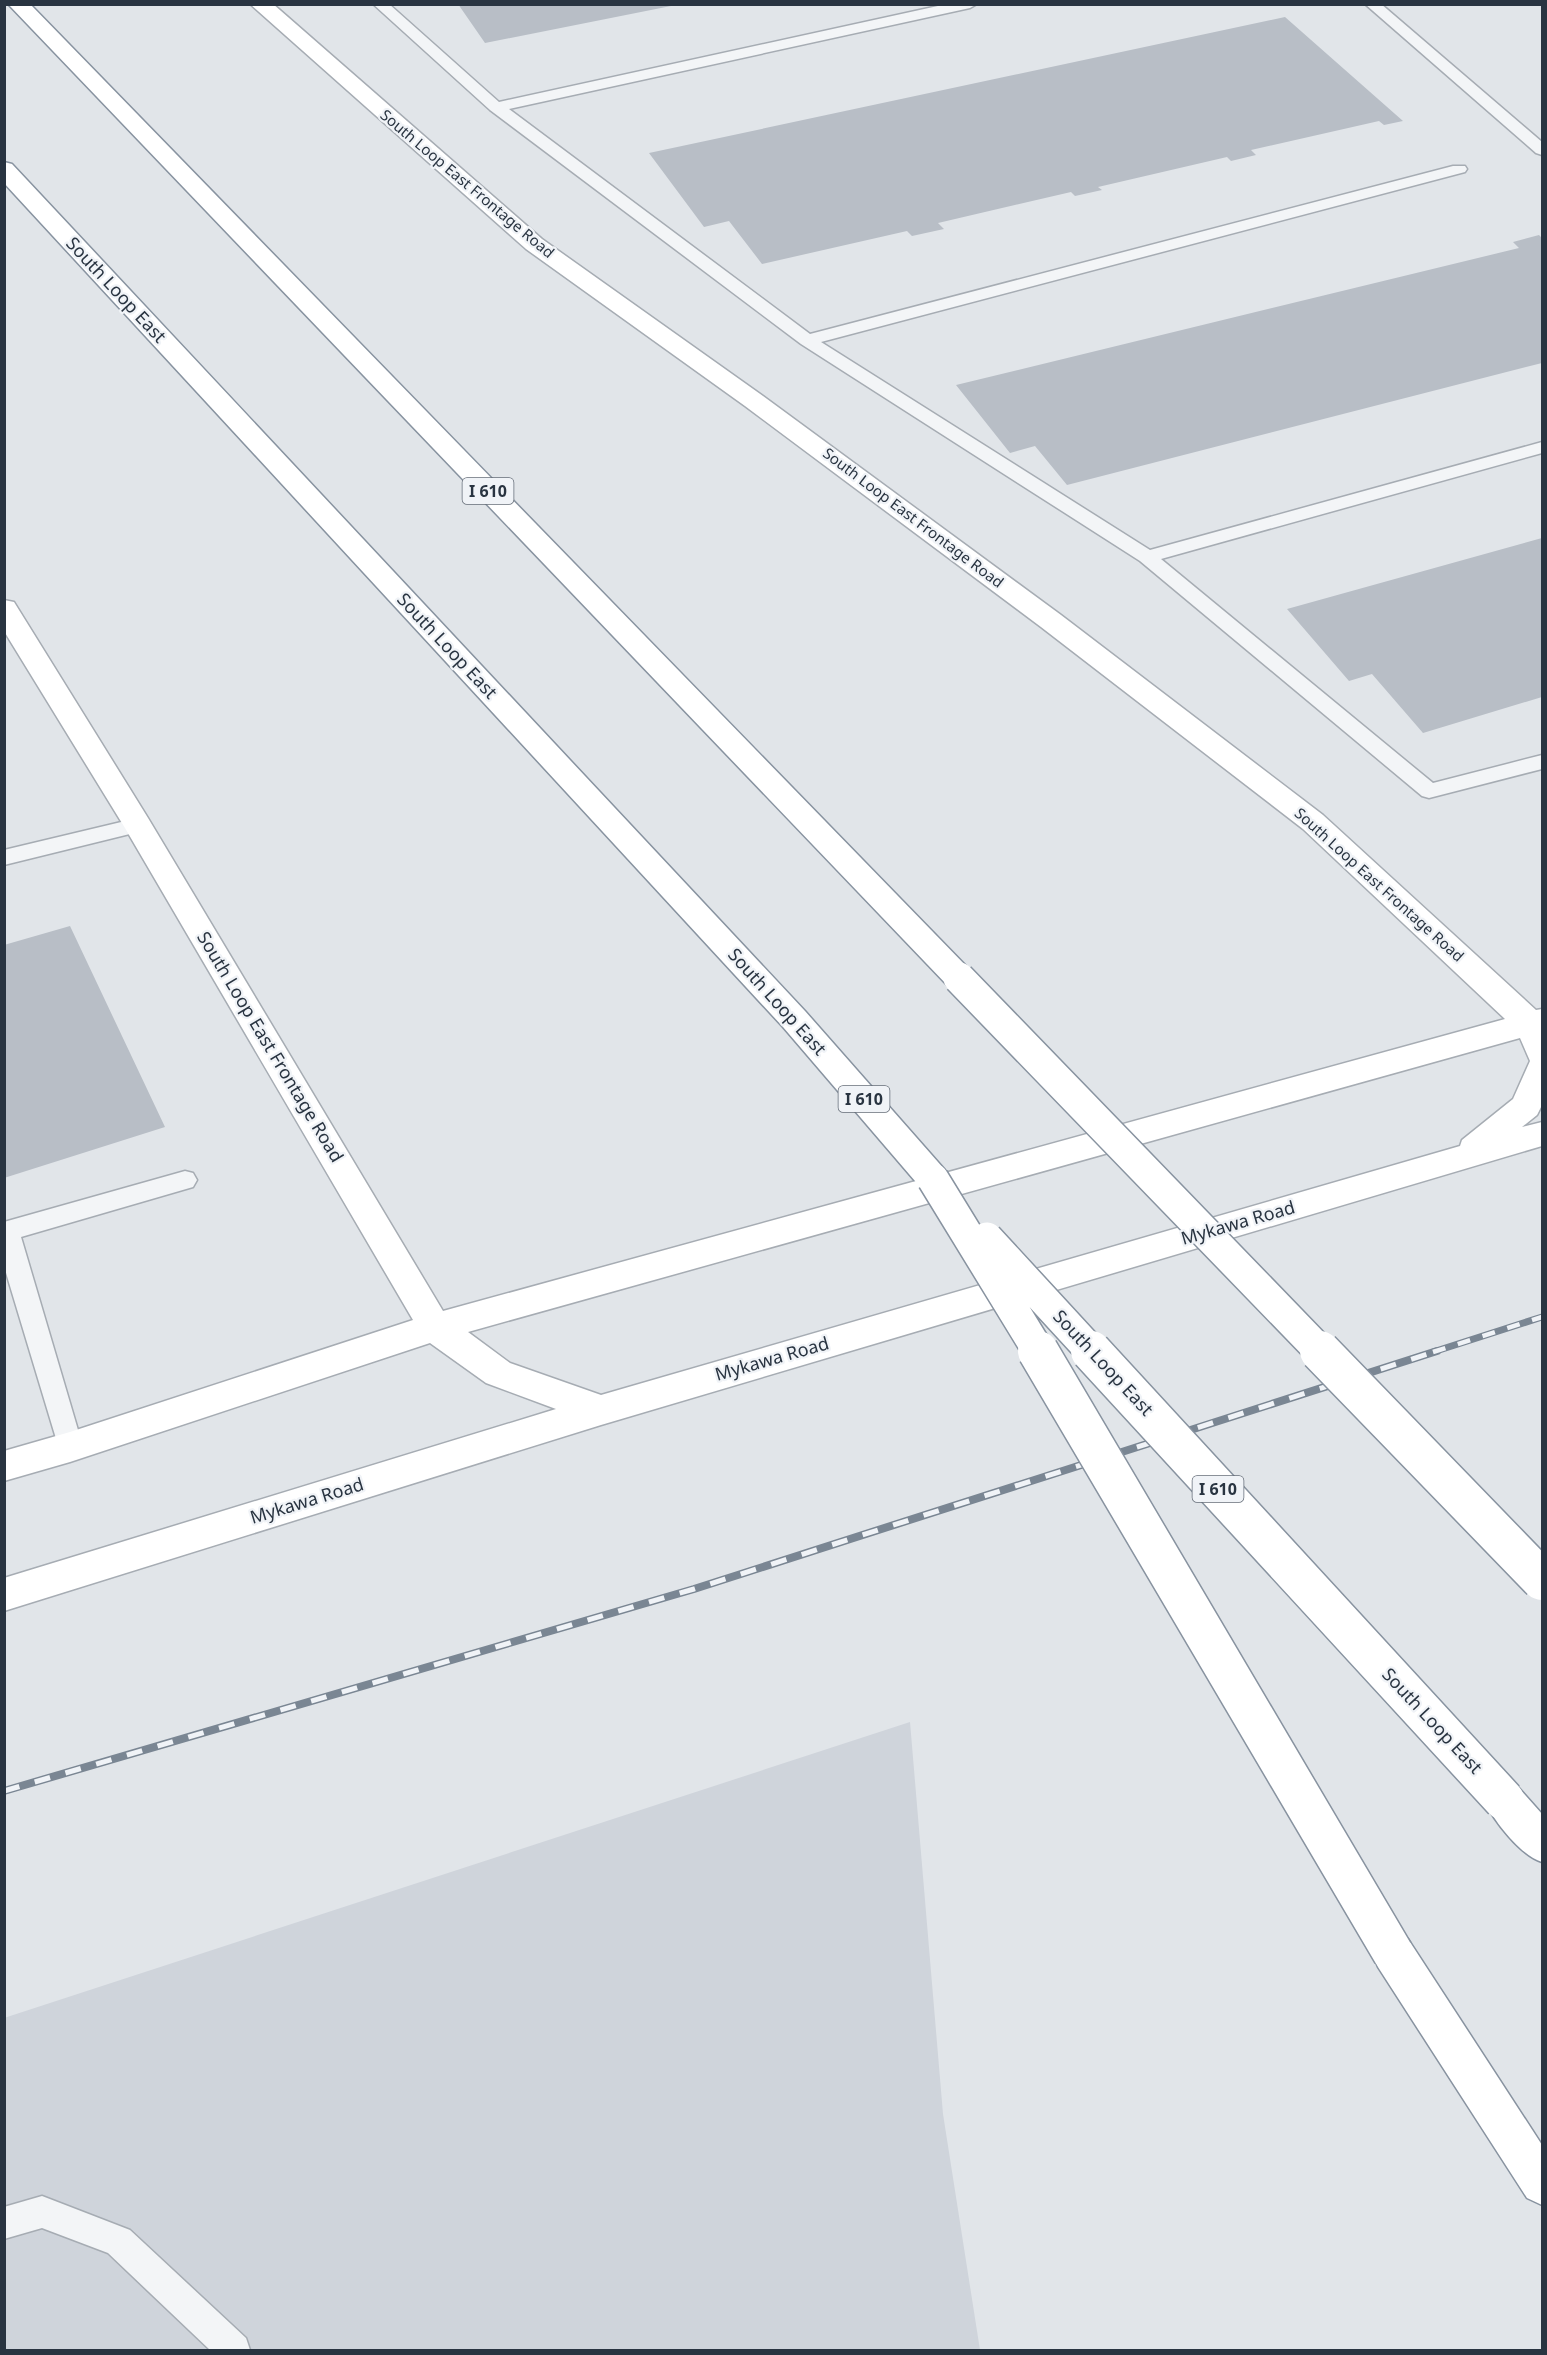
<svg xmlns="http://www.w3.org/2000/svg" width="1547" height="2355" font-family="'Noto Sans',sans-serif">
	<style>
		.built { fill: #cfd4db }
		.building { fill: #b8bec6 }
		.lines { fill: none; stroke-linecap: round; stroke-linejoin: round }
		.service-casing { stroke: #a6acb3; stroke-width: 3 }
		.secondary-casing { stroke: #a6acb3; stroke-width: 3 }
		.motorway-casing { stroke: #8893a0; stroke-width: 3 }
		.service { fill: #f3f5f7; fill-rule: evenodd }
		.secondary { fill: #fff; fill-rule: evenodd }
		.motorway { fill: #fff; fill-rule: evenodd }
		.rail-far1-casing { stroke: #7a8693; stroke-width: 7 }
		.rail-casing { stroke: #7a8693; stroke-width: 8 }
		.rail-far1 { stroke: #f0f3f7; stroke-width: 4.5; stroke-dasharray: 13; stroke-linecap: butt }
		.rail { stroke: #f0f3f7; stroke-width: 5; stroke-dasharray: 16; stroke-linecap: butt }
		.motorway-bridge-far1-casing { stroke: #8893a0; stroke-width: 34; stroke-linecap: butt }
		.motorway-bridge-casing { stroke: #8893a0; stroke-width: 43; stroke-linecap: butt }
		.motorway-bridge-far1 { stroke: #fff; stroke-width: 31 }
		.motorway-bridge { stroke: #fff; stroke-width: 40 }
		.labels { text-anchor: middle; stroke-width: 4.5; stroke-linejoin: round; paint-order: stroke }
		.far-street-label { font-size: 15px; fill: #293441; stroke: #f0f3f7 }
		.shield { fill: #f0f3f7; stroke: #656d78; stroke-width: 1.5 }
		.shield-label { font-size: 16px; font-weight: bold; fill: #293441 }
		.street-label { font-size: 18px; fill: #293441; stroke: #f0f3f7 }
	</style>
	<rect width="100%" height="100%" fill="#e1e5e9"/>
	<!-- built -->
	<path class="built" d="M910 1722 943 2114 980 2350H5L4 2018Z"/>
	<!-- building -->
	<path class="building" d="M458 4H671V6L485 43Z
		M1285 17 1403 121 1384 125 1379 121 1251 150 1256 155 1231 161 1227 157 1098 187 1102 190 1075 196 1071 192 938 223 944 229 912 236 907 231 762 264 729 221 704 227 649 153Z
		M1539 235 1542 238V363L1067 485 1035 446 1010 453 956 385 1519 248 1513 242Z
		M1542 538V697L1423 733 1372 674 1349 681 1287 609Z
		M70 926 165 1127 4 1178V945Z"/>
	<g class="lines">
		<!-- service casing -->
		<g class="service-casing">
			<path id="service" d="M373 4H389L499 102 947 4H977L970 8 509 109 810 334 1453 166H1465L1467 169 1465 172 821 342 1150 550 1542 442V453L1161 559 1433 783 1542 755V769L1429 798 1422 796 1140 561 801 344 490 110Z
				M1365 4H1381L1542 142V155L1536 153Z
				M138 818 146 820 149 825 146 830 4 865V850Z
				M185 1171 193 1173 197 1180 193 1187 21 1237 83 1447 79 1455 70 1458 61 1455 4 1266V1222Z
				M42 2196 130 2230 246 2338 250 2350H210L108 2253 42 2228 4 2239V2207Z"/>
		</g>
		<!-- secondary casing -->
		<g class="secondary-casing">
			<path id="secondary" d="M250 4H273L542 239 763 396 1061 615 1323 815 1536 1010 1542 1009V1105L1537 1115 1522 1127 1542 1122V1146L601 1425 4 1611V1578L556 1409 486 1383 430 1343 70 1462 4 1481V1451L70 1432 413 1320 125 828 4 631V600L14 602 148 818 443 1311 1505 1019 1303 829 1041 627 745 406 526 249ZM1520 1038 1530 1061 1513 1099 1462 1140 1460 1146 601 1395 510 1363 468 1332Z"/>
		</g>
		<!-- motorway casing -->
		<g class="motorway-casing">
			<path id="motorway" d="M8 4H30L970 970 974 978 970 986 959 989 948 986Z
				M4 162 12 164 805 1011 945 1170 950 1179 945 1188 933 1192 921 1188 783 1027 4 183Z
				M1504 1781 1518 1787 1542 1814V1862C1520 1855 1494 1821 1484 1800L1490 1787Z
				M1393 1933 1408 1939 1542 2145V2205L1527 2198 1378 1967 1372 1953 1378 1939Z"/>
		</g>
		<!-- service -->
		<use href="#service" class="service"/>
		<!-- secondary -->
		<use href="#secondary" class="secondary"/>
		<!-- motorway -->
		<use href="#motorway" class="motorway"/>
		<!-- rail-far1 casing -->
		<g class="rail-far1-casing">
			<path id="rail-far1" d="M1433 1352 1542 1317"/>
		</g>
		<!-- rail casing -->
		<g class="rail-casing">
			<path id="rail" d="M4 1791 694 1589 1437 1351"/>
		</g>
		<!-- rail-far1 -->
		<use href="#rail-far1" class="rail-far1"/>
		<!-- rail -->
		<use href="#rail" class="rail"/>
		<!-- motorway-bridge-far1 casing -->
		<g class="motorway-bridge-far1-casing">
			<path id="motorway-bridge-far1" d="M959 978 1321 1352
				M933 1179 1039 1352
				M987 1238 1092 1352"/>
		</g>
		<!-- motorway-bridge casing -->
		<g class="motorway-bridge-casing">
			<path id="motorway-bridge" d="M1038 1351 1393 1953
				M1091 1351 1504 1800
				M1320 1351 1542 1580"/>
		</g>
		<!-- motorway-bridge-far1 -->
		<use href="#motorway-bridge-far1" class="motorway-bridge-far1"/>
		<!-- motorway-bridge -->
		<use href="#motorway-bridge" class="motorway-bridge"/>
	</g>
	<g class="labels">
		<!-- far-street labels -->
		<g class="far-street-label">
			<text transform="translate(467 184) rotate(40)" y="5">South Loop East Frontage Road</text>
			<text transform="translate(913 518) rotate(37)" y="5">South Loop East Frontage Road</text>
			<text transform="translate(1379 885) rotate(42)" y="5">South Loop East Frontage Road</text>
		</g>
		<!-- shield labels -->
		<g class="shield">
			<rect x="462.5" y="478" width="51" height="26" rx="4.5"/>
			<rect x="838.5" y="1086" width="51" height="26" rx="4.5"/>
			<rect x="1192.5" y="1476" width="51" height="26" rx="4.5"/>
		</g>
		<g class="shield-label">
			<text x="488" y="497">I 610</text>
			<text x="864" y="1105">I 610</text>
			<text x="1218" y="1495">I 610</text>
		</g>
		<!-- street labels -->
		<g class="street-label">
			<text transform="translate(116 290) rotate(47)" y="6">South Loop East</text>
			<text transform="translate(447 646) rotate(47)" y="6">South Loop East</text>
			<text transform="translate(777 1002) rotate(48)" y="6">South Loop East</text>
			<text transform="translate(270 1047) rotate(59)" y="6">South Loop East Frontage Road</text>
			<text transform="translate(1238 1223) rotate(-16)" y="6">Mykawa Road</text>
			<text transform="translate(772 1359) rotate(-16)" y="6">Mykawa Road</text>
			<text transform="translate(1103 1363) rotate(47)" y="6">South Loop East</text>
			<text transform="translate(307 1501) rotate(-17)" y="6">Mykawa Road</text>
			<text transform="translate(1432 1721) rotate(47)" y="6">South Loop East</text>
		</g>
	</g>
	<!-- border -->
	<rect width="1547" height="2355" fill="none" stroke="#293441" stroke-width="12"/>
</svg>
